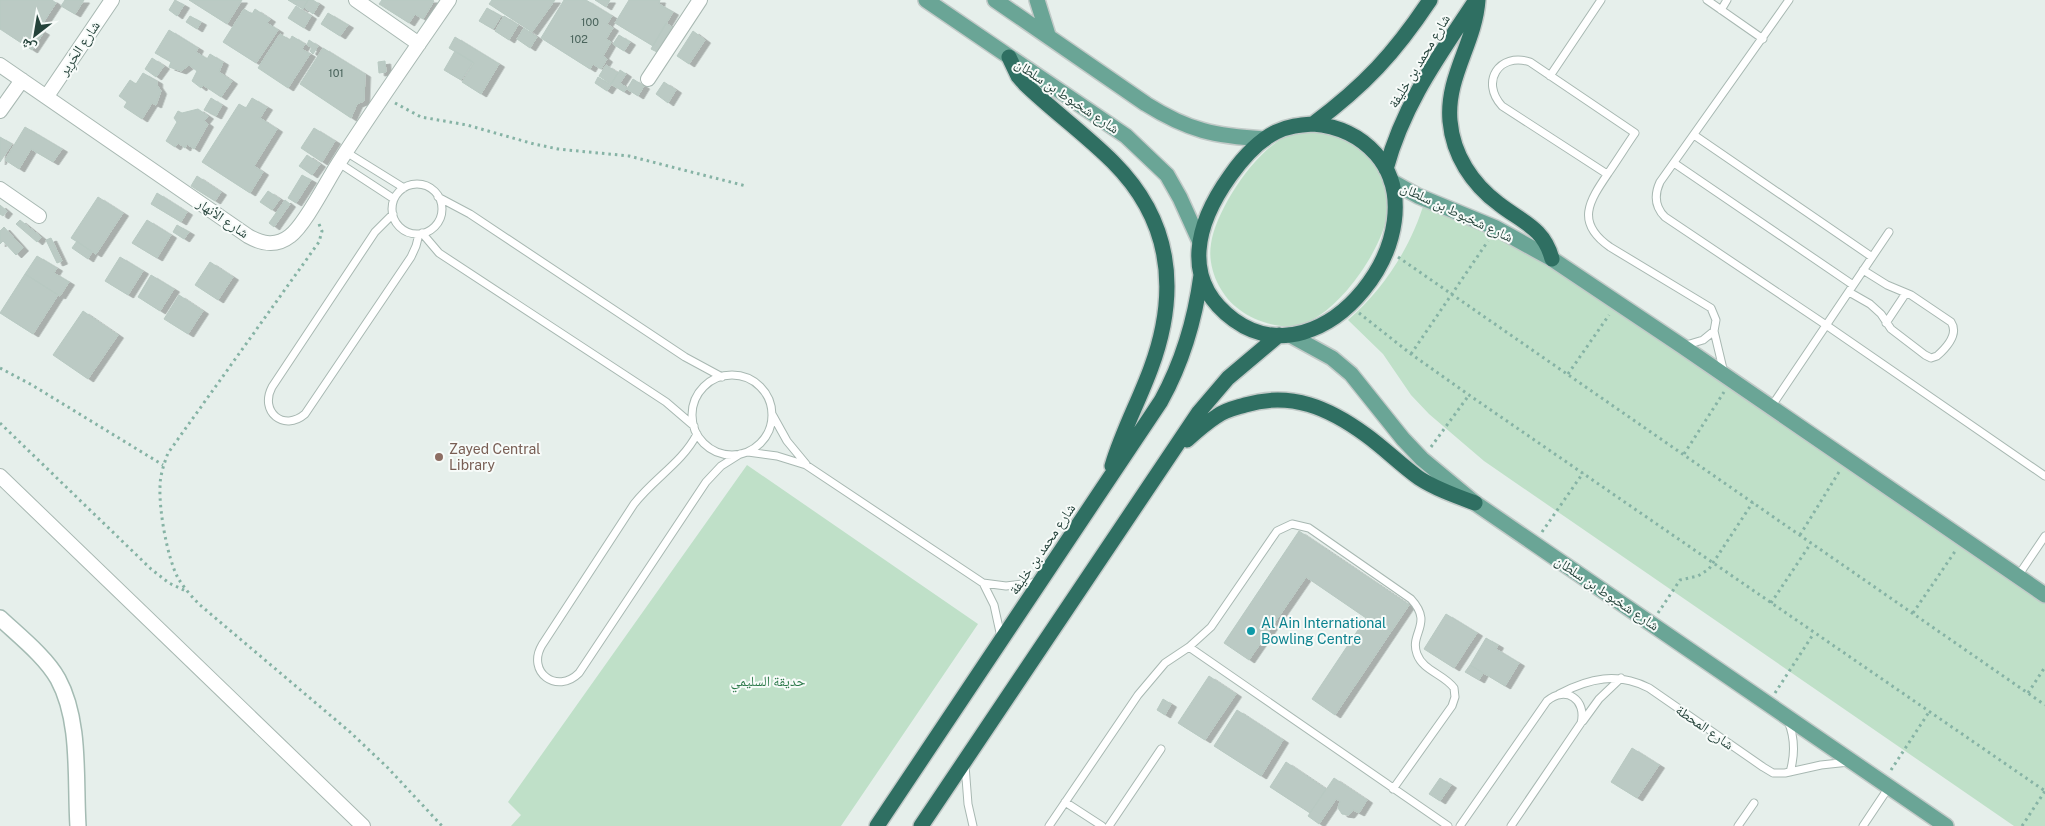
<svg xmlns="http://www.w3.org/2000/svg" width="2045" height="826" font-family="'Public Sans','Noto Naskh Arabic',sans-serif">
	<style>
		.green { fill: #bfe0c8 }
		.building { fill: #bbcac4; stroke: #b8c9c2; filter: url(#shadow) }
		.lines { fill: none; stroke-linecap: round; stroke-linejoin: round }
		.lane-casing { stroke: #a8b8b2; stroke-width: 9 }
		.street-casing { stroke: #a8b8b2; stroke-width: 16 }
		.secondary-casing { stroke: #a4bbb3; stroke-width: 18 }
		.primary-casing { stroke: #c2cac8; stroke-width: 18 }
		.highway-casing { stroke: #c2cac8; stroke-width: 18 }
		.path { stroke: #86b3a5; stroke-width: 3; stroke-dasharray: 2.5 4; stroke-linecap: butt }
		.lane { stroke: #fff; stroke-width: 7 }
		.street { stroke: #fff; stroke-width: 14 }
		.secondary { stroke: #fff; stroke-width: 15 }
		.primary { stroke: #6aa596; stroke-width: 15 }
		.highway { stroke: #2f6f62; stroke-width: 15 }
		.education-dot { fill: #8d6e63; stroke: #f7fbf9; stroke-width: 2 }
		.culture-dot { fill: #0f9aa8; stroke: #f7fbf9; stroke-width: 2 }
		.labels { text-anchor: middle; stroke-width: 4; stroke-linejoin: round; paint-order: stroke }
		.number-label { font-size: 11px; fill: #4a645c }
		.street-label { font-size: 14px; fill: #24423a; stroke: #f7fbf9 }
		.education-label { font-size: 14px; fill: #785e54; stroke: #f7fbf9; text-anchor: start }
		.culture-label { font-size: 14px; fill: #0d838f; stroke: #f7fbf9; text-anchor: start }
		.park-label { font-size: 14px; fill: #2d7a4b; stroke: #f7fbf9 }
	</style>
	<defs>
		<filter id="shadow"><feDropShadow dx="5.5" dy="3" stdDeviation="0" flood-color="#0004"/></filter>
	</defs>
	<rect width="100%" height="100%" fill="#e6efeb"/>
	<!-- green -->
	<path class="green" d="M1310 131C1317 132 1323 132 1329 134 1362 142 1389 174 1388 209 1386 235 1365 269 1348 289 1336 303 1318 320 1300 325 1282 330 1254 321 1240 310 1220 296 1207 268 1211 244 1216 209 1258 145 1292 134 1297 132 1304 132 1310 131Z
		M1425 200 1477 221 1593 290 2045 603V826H2014L1484 461 1429 414 1411 395 1383 354 1348 320C1385 288 1412 245 1425 200Z
		M747 465 978 624 841 826H511L521 815 508 802Z"/>
	<!-- building -->
	<path class="building" d="M0 0H52L56 3 39 29 44 32 32 50 0 29Z
		M65 0H84L75 14 61 6Z
		M175 0 184 5 177 16 169 10Z
		M189 0H242L227 24Z
		M288 0H308L303 9Z
		M308 0H313L319 4 313 14 304 7Z
		M382 0H432L434 1 423 19 415 14 409 23 379 4Z
		M492 0H555L532 32 489 4Z
		M564 0H586L612 16 607 24 613 28 606 39 611 42 603 56 607 59 601 69 593 64 590 69 541 38Z
		M595 0H610L606 7Z
		M629 0H660L659 4 673 12 653 46 615 23Z
		M296 6 311 16 304 28 288 18Z
		M487 8 501 16 493 29 479 21Z
		M244 9 252 14 255 9 270 19 267 23 278 30 256 63 223 42Z
		M328 13 348 25 340 36 321 24Z
		M190 16 201 22 197 29 186 22Z
		M504 16 518 25 509 40 495 31Z
		M666 23 672 27 657 52 651 49Z
		M524 28 537 37 530 48 517 39Z
		M169 30 198 48 196 52 207 59 210 54 223 62 219 72 232 81 221 97 203 85 201 88 192 81 197 71 189 65 181 71 169 67 171 62 155 53Z
		M693 31 705 40 689 64 677 56Z
		M280 34 290 40 292 36 305 44 302 49 310 54 288 88 258 68Z
		M619 35 630 42 624 51 613 44Z
		M455 37 499 64 481 94 462 82 474 63 449 48Z
		M309 40 318 46 313 54 310 51 312 48 307 45Z
		M323 48 365 74 364 101 357 104 351 118 300 84Z
		M455 51 473 62 461 80 444 70Z
		M152 58 164 66 156 77 145 69Z
		M385 61 386 72 379 73 378 62Z
		M606 65 618 73 611 84 599 76Z
		M620 70 626 74 620 83 627 88 624 92 611 84Z
		M143 73 157 81V85L161 91 156 105 152 103 142 119 124 107 127 102 119 96 130 80 136 84Z
		M598 77 611 85 607 91 595 83Z
		M633 79 644 86 638 96 627 89Z
		M664 82 676 90 668 103 656 94Z
		M211 98 222 105 216 116 204 110Z
		M252 98 267 107 260 118 277 129 254 166 263 172 250 193 202 162 239 104 246 108Z
		M198 109 208 116 204 121 208 124 194 149 187 144 185 148 178 143 175 147 166 141 177 122 174 118 178 111 182 113Z
		M25 127 62 149 53 162 31 149 19 169 5 160Z
		M314 128 335 141 322 162 301 148Z
		M0 137 12 144 0 162Z
		M307 155 320 164 312 175 299 166Z
		M302 175 311 180 296 203 288 198Z
		M197 176 221 192 215 201 191 186Z
		M268 191 280 199 272 210 260 202Z
		M157 193 187 212 181 222 151 204Z
		M98 197 123 213 96 254 71 238Z
		M285 200 290 204 274 227 269 223Z
		M0 205 7 211 3 216 0 214Z
		M20 220 41 237 37 242 16 224Z
		M147 220 171 235 157 258 132 243Z
		M177 225 189 232 184 239 173 232Z
		M4 227 23 248 16 255 3 241 0 244V231Z
		M51 238 62 261 57 263 46 240Z
		M77 241 92 252 88 259 72 248Z
		M37 256 57 268 54 273 69 282 60 296 25 274Z
		M120 257 143 271 128 295 105 281Z
		M210 262 233 277 218 300 195 285Z
		M25 274 58 295 33 334 0 313Z
		M151 275 174 289 160 311 138 297Z
		M179 295 203 311 188 334 164 319Z
		M83 311 118 335 88 379 53 355Z
		M1299 531 1409 605 1335 715 1312 699 1366 618 1306 577 1249 660 1224 643Z
		M1446 614 1477 633 1454 668 1424 649Z
		M1486 638 1498 645 1496 649 1519 663 1505 686 1470 665Z
		M1470 665 1483 673 1479 680 1465 672Z
		M1209 676 1236 694 1205 740 1178 723Z
		M1163 699 1171 704 1165 715 1157 710Z
		M1237 710 1283 740 1261 776 1214 746Z
		M1632 748 1659 765 1637 798 1611 782Z
		M1286 762 1326 789 1310 813 1270 787Z
		M1334 778 1367 800 1359 813 1353 810 1349 815 1342 814 1338 808 1340 801 1336 799 1319 824 1308 816Z
		M1440 778 1451 785 1440 801 1429 794Z"/>
	<g class="lines">
		<!-- lane casing -->
		<g class="lane-casing">
			<path id="lane" d="M1707 0 1763 39
				M1789 0 1660 182C1654 195 1655 207 1665 217L1826 325 2045 476
				M1721 10 1727 0
				M1550 76 1601 0
				M1694 135 1872 257
				M346 152 404 188
				M339 163 394 199
				M1674 163 1853 285
				M1607 174 1502 106C1480 82 1499 52 1530 62L1635 133C1626 146 1618 159 1609 172 1590 200 1574 222 1610 247L1711 308 1716 320 1714 331 1724 373
				M392 209a25 25 0 1 1 50 0a25 25 0 1 1-50 0Z
				M438 197 470 214 685 357 722 377
				M393 214 375 232 272 387C259 412 284 432 305 414L411 257 416 246 419 234
				M422 233 439 253 666 402 694 426
				M1849 292 1870 304 1881 314 1891 329 1925 355 1931 358 1937 356C1946 348 1959 334 1951 322L1911 295 1887 285 1863 270
				M1886 323 1906 293
				M1683 346 1703 340 1714 331
				M692 415a40 40 0 1 1 80 0a40 40 0 1 1-80 0Z
				M1771 407 1889 232
				M772 414 787 441 806 464
				M697 434C682 463 654 478 634 504L542 645C526 672 557 695 579 673L706 482 721 466 740 454
				M748 452 777 456 806 465 983 583 1006 586 1039 582
				M2018 576 2045 536
				M983 583 994 605 1001 637
				M1189 647 1448 826
				M1559 694C1590 678 1617 672 1649 688L1763 767 1773 773H1785L1821 765 1849 762
				M1583 721 1599 699 1621 678
				M1788 721C1795 738 1795 755 1790 772
				M965 765 968 804 973 826
				M1065 802 1102 826
				M1049 826 1138 695 1165 663 1189 647 1211 627 1277 531 1292 524 1309 528 1411 599C1434 624 1409 633 1417 654 1423 671 1444 674 1454 688L1455 697 1452 706 1393 789
				M1109 826 1161 749
				M1460 826 1547 701C1566 685 1587 700 1581 723L1511 826
				M1738 826 1754 803
				M1863 826 1889 787"/>
		</g>
		<!-- street casing -->
		<g class="street-casing">
			<path id="street" d="M356 0 419 44
				M0 65 248 236C262 244 276 247 290 236 305 225 327 181 338 164 374 108 412 54 449 0
				M648 79 700 0
				M47 96 112 0
				M0 111 22 80
				M0 189 39 216
				M0 476 363 826"/>
		</g>
		<!-- secondary casing -->
		<g class="secondary-casing">
			<path id="secondary" d="M0 618C18 635 46 657 58 679 81 721 75 779 78 826"/>
		</g>
		<!-- primary casing -->
		<g class="primary-casing">
			<path id="primary" d="M926 0 1126 136 1167 175 1180 198 1199 240
				M995 0 1146 104C1189 131 1215 136 1265 139
				M1037 0 1048 35
				M1391 181 1418 196 1496 228 1552 259 1682 346 2045 595
				M1290 335 1332 358 1351 374 1403 439 1422 459 1475 503 1946 826"/>
		</g>
		<!-- highway casing -->
		<g class="highway-casing">
			<path id="highway" d="M1478 0C1475 43 1446 77 1450 121 1453 155 1472 184 1499 204 1522 222 1544 228 1552 259
				M1009 57 1018 76 1025 84C1053 111 1085 134 1113 162 1172 221 1179 292 1151 368 1139 401 1122 432 1112 466
				M1313 124C1338 126 1359 135 1376 154 1442 230 1324 385 1234 320 1179 280 1197 222 1230 176 1242 159 1258 141 1276 132 1288 126 1300 125 1313 124Z
				M1313 124C1365 85 1394 54 1430 0
				M1386 169C1404 103 1439 56 1476 0
				M1187 440C1197 431 1206 423 1217 416 1225 410 1235 408 1245 405 1291 391 1329 408 1366 435 1384 448 1401 465 1419 478 1436 489 1456 496 1475 503
				M877 826 1161 401C1183 361 1195 320 1201 275
				M921 826 1199 412 1228 378 1279 335"/>
		</g>
		<!-- path -->
		<path class="path" d="M395 103 421 117 467 125 534 144 558 149 629 156 746 186
			M319 224 322 231 319 242 168 453C164 464 160 475 160 487 159 510 167 557 178 578 184 588 192 597 200 605L350 732 387 767 442 826
			M1398 257 2045 705
			M1359 313 1411 354 1469 395 2045 791
			M1411 354 1488 241
			M0 368 32 385 163 465
			M1568 374 1609 315
			M0 423 151 569 169 583 186 591
			M1431 447 1469 395
			M1684 454 1724 392
			M1542 532 1583 473
			M1800 535 1839 472
			M1771 603 1811 543
			M1658 613 1680 580 1698 576 1709 569 1753 502
			M1913 613 1956 550
			M1775 693 1814 633
			M2028 693 2045 667
			M1891 770 1929 712
			M2022 826 2045 791"/>
		<!-- lane -->
		<use href="#lane" class="lane"/>
		<!-- street -->
		<use href="#street" class="street"/>
		<!-- secondary -->
		<use href="#secondary" class="secondary"/>
		<!-- primary -->
		<use href="#primary" class="primary"/>
		<!-- highway -->
		<use href="#highway" class="highway"/>
	</g>
	<!-- markers -->
	<circle class="education-dot" cx="439" cy="457" r="5"/>
	<circle class="culture-dot" cx="1251" cy="631" r="5"/>
	<g class="labels">
		<!-- number labels -->
		<g class="number-label">
			<text x="590" y="26">100</text>
			<text x="579" y="43">102</text>
			<text x="336" y="77">101</text>
		</g>
		<!-- street labels -->
		<g class="street-label">
			<text transform="translate(79 48) rotate(-56)" y="5">شارع الحَرِير</text>
			<text transform="translate(1419 61) rotate(-59)" y="5">شارع محمد بن خليفة</text>
			<text transform="translate(1067 96) rotate(34)" y="5">شارع شخبوط بن سلطان</text>
			<text transform="translate(1457 212) rotate(25)" y="5">شارع شخبوط بن سلطان</text>
			<text transform="translate(223 218) rotate(34)" y="5">شارع الأنهار</text>
			<text transform="translate(1042 549) rotate(-56)" y="5">شارع محمد بن خليفة</text>
			<text transform="translate(1607 593) rotate(34)" y="5">شارع شخبوط بن سلطان</text>
			<text transform="translate(1705 727) rotate(35)" y="5">شارع المحطة</text>
		</g>
		<!-- education labels -->
		<g class="education-label">
			<text x="449" y="454">Zayed Central<tspan x="449" dy="16">Library</tspan></text>
		</g>
		<!-- culture labels -->
		<g class="culture-label">
			<text x="1261" y="628">Al Ain International<tspan x="1261" dy="16">Bowling Centre</tspan></text>
		</g>
		<!-- park labels -->
		<g class="park-label">
			<text x="768" y="686">حديقة السليمي</text>
		</g>
	</g>
	<!-- north arrow -->
	<g transform="translate(35 35) rotate(211)" stroke="#f7fbf9" stroke-width="4" paint-order="stroke">
	<path d="M0-4L9 19L0 12L-9 19Z" fill="#24423a"/>
	<text y="-8" font-size="14" font-weight="bold" text-anchor="middle" fill="#24423a">ش</text>
	</g>
</svg>
